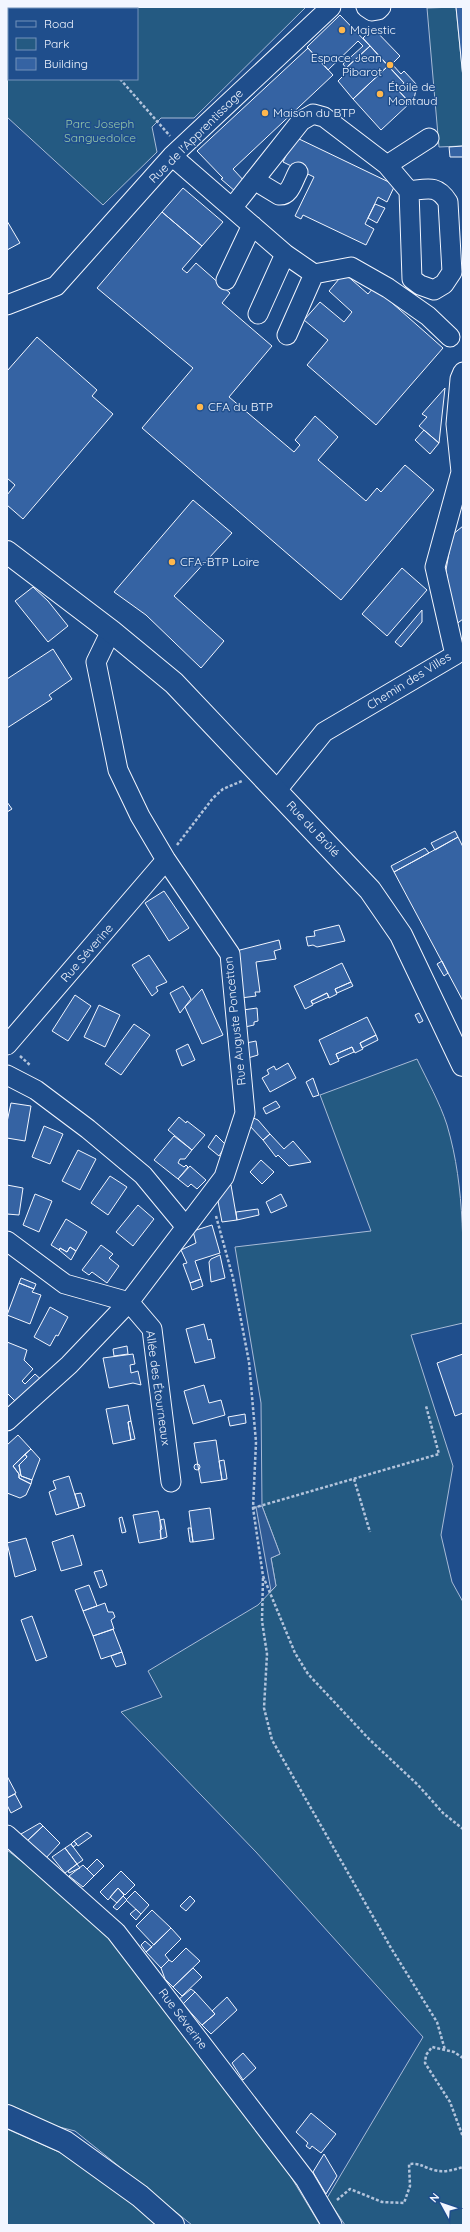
<svg xmlns="http://www.w3.org/2000/svg" width="470" height="2232" font-family="Quicksand,sans-serif">
	<style>
		.green { fill: #245a82; stroke: #a8bbd7; fill-rule: evenodd }
		.parking { fill: #305b95; stroke: #a8bbd7 }
		.building { fill: #3563a3; stroke: #f2f6ff }
		.lines { fill: none; stroke-linecap: round; stroke-linejoin: round }
		.minor-casing { stroke: #f2f6ff; stroke-width: 21 }
		.major-casing { stroke: #f2f6ff; stroke-width: 24 }
		.path { stroke: #b3c4dc; stroke-width: 2.5; stroke-dasharray: 3 2; stroke-linecap: butt }
		.minor { stroke: #1f4e8c; stroke-width: 19 }
		.major { stroke: #1f4e8c; stroke-width: 22 }
		.poi-dot { fill: #ffb74d; stroke: #1f4e8c; stroke-width: 1.5 }
		.labels { text-anchor: middle; stroke-width: 3; stroke-linejoin: round; paint-order: stroke }
		.poi-label { font-size: 12px; fill: #f2f6ff; stroke: #1f4e8c; text-anchor: start }
		.park-label { font-size: 12px; fill: #97c8a6; stroke: #1f4e8c }
		.street-label { font-size: 12px; fill: #f2f6ff; stroke: #1f4e8c }
	</style>
	<rect width="100%" height="100%" fill="#1f4e8c"/>
	<!-- green -->
	<path class="green" d="M7 7H306L194 118H161L152 127 157 152 103 205 7 117ZM9 9H137V79H9Z
		M456 7 463 78V146L439 147 427 8Z
		M417 1059C427 1080 440 1103 447 1125 466 1189 463 1257 463 1323L411 1335 453 1466 441 1535 452 1582 463 1602V2225H345L327 2198 423 2037 256 1852 121 1712 162 1697 148 1671 258 1605 276 1586 271 1558 280 1554 262 1506 261 1403 235 1247 371 1231 320 1095Z
		M7 1850 60 1891 120 1948 276 2152 320 2225H192L75 2131 36 2121 7 2109Z
		M7 2129 59 2152 82 2166 163 2225H7Z"/>
	<!-- parking -->
	<path class="parking" d="M262 1506 280 1554 271 1558 276 1586 271 1591 256 1507Z"/>
	<!-- building -->
	<path class="building" d="M456 7H463V78Z
		M340 15 370 46 346 68 343 64 363 46 358 41 328 70 307 47Z
		M373 28 400 56 392 64 401 74 404 71 417 85 414 99 410 103 397 89 404 83 363 38Z
		M370 46 388 66 353 99 338 81 348 71 346 68Z
		M308 48 333 75 233 169 246 183 236 192 221 179 223 178 197 151Z
		M388 66 404 83 397 89 410 103 381 130 353 99Z
		M295 137 395 185 387 202 378 197 365 224 374 229 366 245 303 215 301 219 295 216 314 177 283 162Z
		M463 146V157H450L449 147Z
		M183 188 223 222 202 246 162 212Z
		M375 204 385 208 377 223 368 218Z
		M162 212 202 246 182 269 187 273 196 263 230 293 222 303 272 346 229 397 294 452 300 445 295 440 315 416 338 437 318 460 366 501 377 488 381 492 405 465 434 490 341 600 142 428 193 368 97 288Z
		M7 221 20 243 7 250Z
		M344 273 368 294 374 287 443 348 376 425 307 365 328 340 304 320 320 302 344 322 352 312 329 291Z
		M37 337 97 390 92 396 113 414 23 519 7 505V495L15 485 7 478V371Z
		M445 388 439 443 419 426 427 417 422 414Z
		M424 430 439 443 430 454 415 440Z
		M193 500 232 533 174 596 224 641 201 668 146 615 114 592Z
		M463 526V619L455 625 446 570 452 535Z
		M402 568 427 590 387 636 362 614Z
		M33 587 48 601 68 626 48 642 15 601Z
		M422 610V622L401 647 395 642Z
		M53 649 72 679 49 695 52 699 7 728V679Z
		M7 802 12 809 7 812Z
		M455 831 458 837 435 850 431 843Z
		M458 837 463 847V1001L394 872Z
		M425 848 429 853 394 872 391 866Z
		M164 891 189 928 169 941 145 903Z
		M339 925 345 941 317 947 313 945 308 946 306 937 315 936 314 931Z
		M279 940 281 949 274 951 276 959 256 962 260 992H255L256 996 241 998 236 951Z
		M149 955 167 982 156 987 158 991 152 996 132 965Z
		M442 961 448 973 444 976 437 964Z
		M342 963 351 982 335 989 337 994 329 998 327 993 311 1001 313 1005 305 1009 294 986Z
		M351 982 353 986 337 993 335 989Z
		M183 986 191 999 180 1013 170 993Z
		M202 989 223 1035 202 1044 185 1007Z
		M327 993 329 997 313 1004 311 1001Z
		M75 995 91 1006 68 1041 52 1031Z
		M99 1005 120 1015 105 1047 84 1037Z
		M257 1008 258 1021 254 1022V1025L245 1027 243 1010Z
		M419 1013 423 1021 419 1023 415 1015Z
		M367 1017 376 1035 360 1043 363 1049 355 1053 352 1047 336 1054 339 1061 330 1065 319 1040Z
		M134 1024 150 1035 121 1075 105 1064Z
		M376 1035 378 1040 362 1048 360 1043Z
		M256 1041 258 1055 248 1058 246 1043Z
		M188 1044 195 1060 182 1066 176 1050Z
		M352 1047 354 1052 338 1059 336 1054Z
		M288 1063 296 1078 270 1092 262 1078 269 1074 267 1070 274 1066 276 1070Z
		M313 1078 319 1095 313 1097 306 1082Z
		M276 1101 280 1107 266 1114 263 1108Z
		M11 1103 31 1106 25 1141 7 1138V1122Z
		M179 1117 186 1123 187 1121 205 1135 192 1150 168 1130Z
		M251 1117 258 1120 270 1134 263 1140 249 1125Z
		M44 1126 63 1134 50 1164 32 1157Z
		M270 1134 284 1149 293 1141 311 1162 289 1166 278 1155 276 1157 263 1140Z
		M216 1135 226 1145 219 1156 208 1147Z
		M174 1136 192 1150 185 1159H180L178 1163 184 1167 186 1165 188 1167 178 1179 154 1160Z
		M78 1150 96 1159 80 1190 62 1181Z
		M261 1160 274 1172 262 1184 250 1172Z
		M190 1166 206 1180 197 1189 191 1184 188 1187 178 1179Z
		M110 1176 127 1187 108 1215 91 1203Z
		M7 1185 23 1188 19 1215 7 1214Z
		M231 1185 237 1220 222 1222 217 1196 225 1186Z
		M35 1194 52 1201 39 1232 23 1225Z
		M281 1194 287 1206 271 1213 266 1202Z
		M138 1205 154 1219 133 1246 116 1232Z
		M258 1209 259 1215 237 1220 236 1212Z
		M66 1219 87 1232 76 1251 70 1247 67 1252 60 1248 59 1250 51 1245Z
		M212 1225 220 1253 195 1261 201 1279 190 1283 183 1264 187 1263 181 1250 196 1243 193 1231Z
		M101 1245 113 1254 109 1258 119 1266 107 1283 92 1272 89 1275 82 1270Z
		M70 1247 76 1251 71 1260 59 1250 60 1248 67 1252Z
		M220 1255 225 1278 211 1282 209 1262 211 1259Z
		M21 1278 36 1284 34 1289 19 1283Z
		M201 1279 203 1286 192 1290 190 1283Z
		M19 1283 34 1289 32 1292 41 1295 30 1324 7 1315Z
		M50 1307 68 1317 58 1336 56 1335 50 1346 34 1337Z
		M204 1324 208 1340 211 1339 215 1358 195 1363 186 1329Z
		M7 1342 27 1350 24 1360 33 1369 22 1381 25 1384 35 1374 45 1383 19 1405 7 1393Z
		M127 1346 128 1354 114 1356 113 1349Z
		M133 1354 135 1364 130 1365 131 1373 138 1371 141 1385 133 1383 109 1388 103 1358Z
		M463 1354V1413L455 1416 437 1363Z
		M204 1385 209 1403 221 1400 225 1415 193 1424 184 1391Z
		M128 1405 131 1421 128 1422 131 1440 113 1444 106 1409Z
		M245 1414 246 1423 230 1426 228 1417Z
		M131 1421 135 1439 131 1440 128 1422Z
		M18 1435 31 1449 13 1466 19 1474V1478L31 1484 26 1495 20 1498 7 1493V1445Z
		M216 1440 222 1480 201 1483 194 1443Z
		M31 1449 40 1459 32 1480 21 1476 19 1465 27 1457 25 1454Z
		M25 1454 27 1457 19 1465 21 1476 32 1480 31 1484 19 1478V1474L13 1466Z
		M224 1460 227 1479 222 1480 219 1461Z
		M194 1467a3 3 0 1 1 6 0a3 3 0 1 1-6 0Z
		M69 1476 79 1508 56 1515 49 1492 56 1489 53 1481Z
		M81 1493 85 1506 79 1508 75 1494Z
		M210 1508 214 1539 193 1542 189 1511Z
		M158 1511 162 1529 160 1530 161 1539 139 1543 133 1515Z
		M122 1517 126 1532 122 1533 119 1518Z
		M164 1519 167 1537 161 1539 160 1520Z
		M188 1528H191L193 1542H190Z
		M73 1535 82 1565 61 1571 52 1542Z
		M26 1538 36 1570 15 1577 7 1543Z
		M102 1570 107 1585 100 1588 94 1572Z
		M89 1585 97 1606 83 1611 75 1590Z
		M105 1603 108 1612H113L115 1617 111 1620 114 1629 93 1636 83 1611Z
		M32 1616 47 1657 36 1661 21 1620Z
		M113 1629 122 1652 101 1659 93 1636Z
		M122 1652 126 1664 116 1667 111 1656Z
		M7 1776 16 1793 7 1798Z
		M15 1794 22 1807 11 1813 7 1805V1798Z
		M40 1823 43 1826 27 1841 21 1834Z
		M43 1826 60 1843 45 1859 27 1841Z
		M87 1832 92 1836 78 1846 74 1841Z
		M74 1841 77 1844 73 1847 71 1844Z
		M71 1844 83 1860 77 1864 65 1848Z
		M65 1848 77 1864 65 1873 52 1857Z
		M97 1859 104 1866 94 1876 87 1869Z
		M77 1864 80 1868 69 1873 68 1871Z
		M83 1865 94 1876 83 1887 69 1876Z
		M121 1871 135 1885 125 1895 118 1888 108 1900 100 1892Z
		M118 1888 124 1895 117 1903 110 1897Z
		M135 1891 149 1905 141 1914 126 1900Z
		M123 1896 127 1900 117 1910 113 1907Z
		M190 1896 195 1901 186 1911 180 1906Z
		M136 1909 141 1914 136 1920 130 1914Z
		M152 1910 171 1928 154 1945 136 1926Z
		M171 1928 181 1939 165 1955 169 1960 161 1968 146 1952Z
		M145 1941 152 1947 146 1952 141 1945Z
		M186 1948 200 1961 173 1987 165 1979 161 1968 169 1960 172 1962Z
		M193 1968 202 1977 182 1996 173 1987Z
		M191 1989 195 1992 183 2004 178 2000Z
		M195 1992 215 2014 202 2025 183 2004Z
		M227 1997 237 2010 211 2034 202 2025 215 2014 212 2011Z
		M243 2053 256 2068 243 2080 232 2063Z
		M311 2113 336 2134 321 2153 312 2146 310 2149 306 2146 308 2143 296 2132Z
		M324 2154 337 2176 326 2194 313 2172Z"/>
	<g class="lines">
		<!-- minor casing -->
		<g class="minor-casing">
			<path id="minor" d="M366 7 372 11 378 10 381 7
				M172 156 285 254 314 274 351 267 388 288 428 316 450 337
				M387 165 409 191 412 279 420 285 434 290 444 284 452 272 448 202C437 184 427 189 409 191
				M254 180 279 195C290 196 293 181 298 172
				M232 208 301 121 313 114 324 117 387 165 429 138
				M226 280 252 225
				M7 305 56 286 172 156 331 7
				M258 314 285 254
				M287 335 314 274
				M277 790 324 732 455 655 435 567 461 472 456 424 460 379 463 372
				M7 1045 166 860
				M7 1075 36 1090 88 1129 143 1175 186 1227
				M7 1241 65 1284 129 1302
				M129 1302 152 1329 171 1482
				M7 1421 69 1365 129 1302 224 1177 245 1113 230 954 166 860 140 816 118 770 96 662 111 631
				M7 1835 116 1932 305 2179 332 2225"/>
		</g>
		<!-- major casing -->
		<g class="major-casing">
			<path id="major" d="M7 552 111 631 174 683 370 890 401 935 463 1065
				M7 2116 65 2142 140 2196 173 2225"/>
		</g>
		<!-- path -->
		<path class="path" d="M48 7 50 9
			M120 79 170 136
			M177 845 213 798 223 789 242 781
			M20 1056 31 1066
			M216 1216 233 1278 249 1362 256 1442 253 1508 263 1576 295 1653 308 1674 369 1739 418 1785 443 1813 463 1829
			M354 1479 370 1532
			M253 1508 439 1454 426 1406
			M263 1578 262 1621 267 1654 264 1708 272 1740 391 1948 437 2022 445 2050
			M463 2058 454 2052 432 2047 426 2055 425 2063 450 2102 463 2137
			M337 2200 350 2189 382 2202 404 2203 410 2186 409 2164C422 2163 422 2167 434 2170 444 2173 453 2170 463 2167"/>
		<!-- minor -->
		<use href="#minor" class="minor"/>
		<!-- major -->
		<use href="#major" class="major"/>
	</g>
	<!-- markers -->
	<g class="poi-dot">
		<circle cx="342" cy="30" r="4"/>
		<circle cx="390" cy="65" r="4"/>
		<circle cx="380" cy="94" r="4"/>
		<circle cx="265" cy="113" r="4"/>
		<circle cx="200" cy="407" r="4"/>
		<circle cx="172" cy="562" r="4"/>
	</g>
	<g class="labels">
		<!-- poi labels -->
		<g class="poi-label">
			<text x="350" y="34">Majestic</text>
			<text x="382" y="62" text-anchor="end">Espace Jean<tspan x="382" dy="14">Pibarot</tspan></text>
			<text x="388" y="91">Étoile de<tspan x="388" dy="14">Montaud</tspan></text>
			<text x="273" y="117">Maison du BTP</text>
			<text x="208" y="411">CFA du BTP</text>
			<text x="180" y="566">CFA-BTP Loire</text>
		</g>
		<!-- park labels -->
		<g class="park-label">
			<text x="100" y="128">Parc Joseph<tspan x="100" dy="14">Sanguedolce</tspan></text>
		</g>
		<!-- street labels -->
		<g class="street-label">
			<text transform="translate(196 136) rotate(-45)" y="4">Rue de l'Apprentissage</text>
			<text transform="translate(409 681) rotate(-32)" y="4">Chemin des Villes</text>
			<text transform="translate(313 829) rotate(47)" y="4">Rue du Brûlé</text>
			<text transform="translate(87 953) rotate(-49)" y="4">Rue Séverine</text>
			<text transform="translate(235 1021) rotate(-96)" y="4">Rue Auguste Poncetton</text>
			<text transform="translate(158 1388) rotate(82)" y="4">Allée des Étourneaux</text>
			<text transform="translate(183 2019) rotate(53)" y="4">Rue Séverine</text>
		</g>
	</g>
	<!-- border -->
	<rect width="470" height="2232" fill="none" stroke="#f2f6ff" stroke-width="16"/>
	<!-- legend -->
	<rect x="8" y="8" width="130" height="72" fill="#1f4e8c" stroke="#7391ba"/>
	<rect x="16" y="21" width="20" height="6" fill="#1f4e8c" stroke="#7391ba"/>
	<text x="44" y="28" font-size="12" fill="#f2f6ff">Road</text>
	<rect x="16" y="38" width="20" height="12" fill="#245a82" stroke="#7391ba"/>
	<text x="44" y="48" font-size="12" fill="#f2f6ff">Park</text>
	<rect x="16" y="58" width="20" height="12" fill="#3563a3" stroke="#7391ba"/>
	<text x="44" y="68" font-size="12" fill="#f2f6ff">Building</text>
	<!-- north arrow -->
	<g transform="translate(442 2204) rotate(310)" stroke="#1f4e8c" stroke-width="3" paint-order="stroke">
	<path d="M0-3L7 15L0 10L-7 15Z" fill="#f2f6ff"/>
	<text y="-6" font-size="11" font-weight="bold" text-anchor="middle" fill="#f2f6ff">N</text>
	</g>
</svg>
